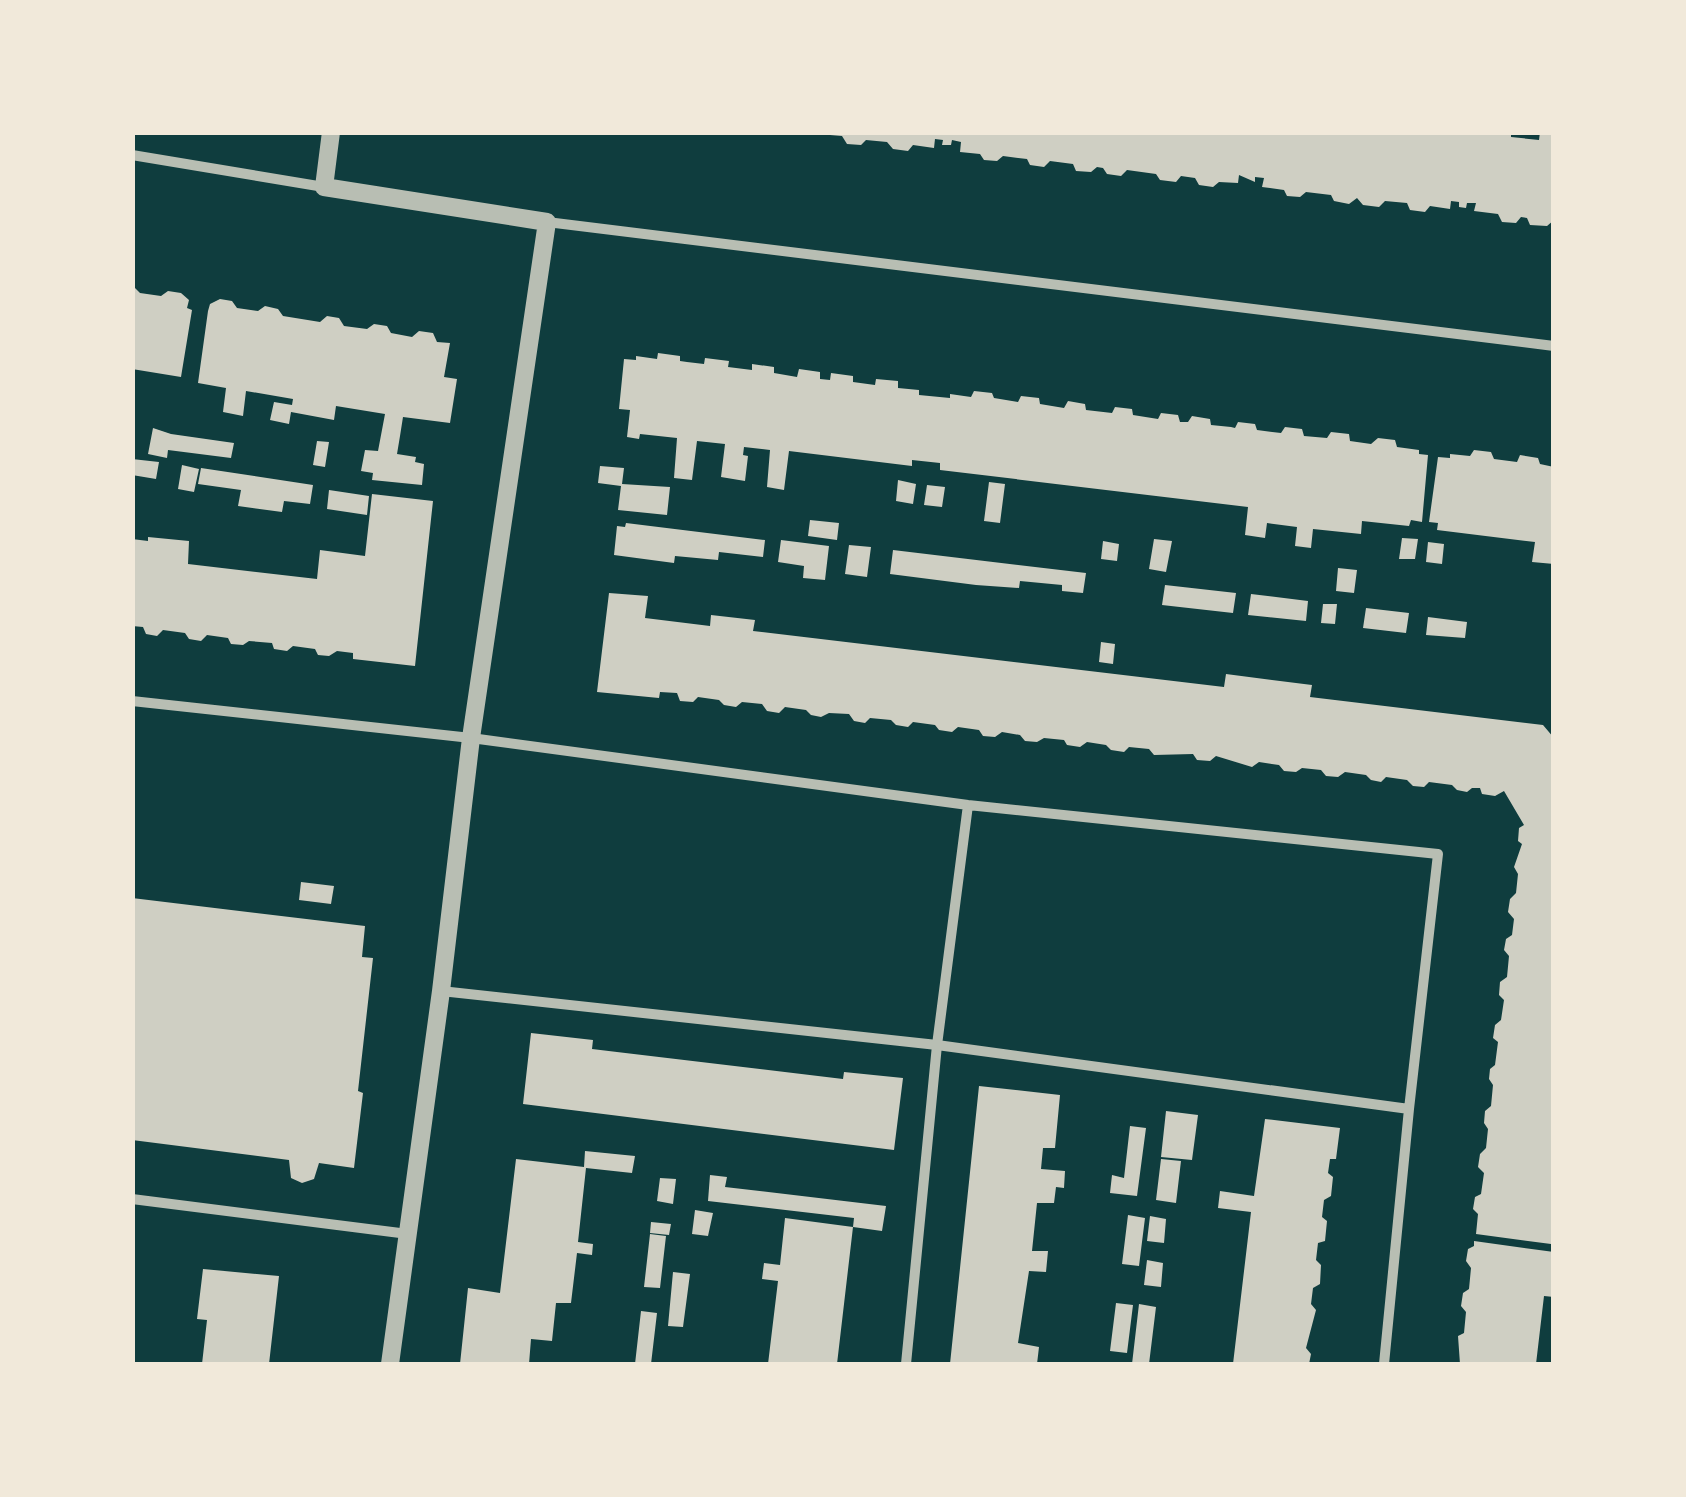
<svg xmlns="http://www.w3.org/2000/svg" width="1686" height="1497" font-family="Arial,sans-serif">
	<style>
		.building { fill: #cfcfc3 }
		.lines { fill: none; stroke-linecap: round; stroke-linejoin: round }
		.minor { stroke: #b8beb3; stroke-width: 10 }
		.tertiary { stroke: #b8beb3; stroke-width: 18 }
	</style>
	<rect width="100%" height="100%" fill="#0f3d3e"/>
	<!-- building -->
	<path class="building" d="M830 132H1511V137L1539 140 1540 132H1554V220L1547 226 1530 225 1527 218 1521 217 1516 223 1502 222 1498 214 1474 211 1476 203H1467L1466 208 1459 207V202L1451 201 1450 209 1430 206 1425 212 1410 210 1407 203 1385 201 1379 207 1363 205 1357 198 1349 204 1334 201 1331 195 1306 192 1300 197 1287 196 1284 190 1262 187 1264 178 1255 177V182L1239 175 1238 183 1219 182 1213 187 1199 185 1195 178 1181 176 1176 182 1160 180 1156 174 1127 170 1121 176 1107 174 1103 168 1097 167 1091 172 1076 171 1073 164 1050 161 1044 167 1030 165 1027 159 1003 156 997 161 984 160 980 154 960 152 961 142 952 140 951 145H942L943 140 935 139 934 148 913 145 908 151 893 149 887 142 866 140 861 145 847 144 842 136 830 135Z
		M132 285 140 293 161 296 168 291 181 293 189 300 187 308 192 310 181 377 132 369Z
		M220 299 232 301 237 308 258 311 265 306 278 309 283 316 320 322 327 316 339 318 344 326 367 329 374 324 387 326 391 333 412 337 419 331 433 333 437 342 450 343 444 377 457 379 450 423 403 417 400 436 397 454 416 457 415 462 424 464 422 485 372 480 373 473 361 471 365 450 378 451 385 414 336 406 334 420 291 412 289 424 270 420 274 402 292 405 293 399 246 391 243 416 223 412 226 388 198 383 208 311 210 304Z
		M658 353 680 356V361L687 362 704 364 705 358 729 361 728 367 752 370V364L774 367V373L797 377 799 369 820 372V379L830 380 831 373 853 376V382L875 385 876 379 898 381V388L919 390V395L950 398V394L971 397 974 391 992 393 994 398 1018 402 1021 396 1039 398 1040 404 1064 408 1068 401 1085 404 1086 410 1112 413 1115 407 1132 409 1133 415 1158 419 1161 413 1178 415 1180 422H1188L1192 416 1210 419 1211 425 1231 427 1235 428 1238 422 1255 424 1257 430 1281 433 1285 427 1302 429 1304 436 1327 438 1331 432 1349 434 1350 441 1371 444 1378 438 1395 440 1397 447 1419 450V454L1428 455 1422 522 1411 520 1409 526 1362 521 1361 534 1313 529 1311 548 1295 546 1297 527 1267 523 1265 538 1245 535 1248 507 940 470V463L912 460V466L789 451 784 490 767 487 770 450 744 447 743 455 748 456 745 481 721 477 725 444 697 441 692 480 674 478 677 438 640 434 639 439 627 437 630 410 619 409 624 359 636 360V356L657 359Z
		M153 428 171 434 234 443 231 458 168 450 167 458 148 454Z
		M317 441 329 442 325 467 313 465Z
		M1474 450 1491 452 1494 459 1517 462 1520 455 1538 458 1540 464 1554 467V564L1532 562 1535 542 1437 530 1438 523 1429 522 1438 457 1450 458V454L1470 456Z
		M132 459 159 462 156 479 132 475Z
		M182 465 199 469 194 492 178 489Z
		M600 466 624 468 622 484 670 487 667 515 618 510 621 486 598 483Z
		M201 468 313 485 310 504 284 501 282 512 238 506 241 490 198 484Z
		M898 480 916 484 913 504 896 501Z
		M989 482 1005 484 1000 523 984 521Z
		M927 485 945 487 942 507 924 505Z
		M329 490 369 496 367 515 327 509Z
		M372 494 433 501 415 666 353 659V653L337 651 329 656 318 655 315 649 293 646 287 651 274 649 272 643 249 641 243 645 231 644 228 638 207 635 201 641 189 639 185 633 163 630 157 636 146 634 143 627 132 626V539L148 541V537L189 541 188 564 317 579 320 550 365 556Z
		M810 520 839 523 837 540 808 536Z
		M626 523 765 540 763 557 719 552 718 560 675 556 674 563 614 555 617 526 625 527Z
		M1402 538 1418 539 1415 559H1399Z
		M1154 539 1172 541 1166 572 1149 569Z
		M781 540 829 546 825 580 803 578 804 566 778 562Z
		M1103 541 1119 544 1117 561 1101 559Z
		M1428 542 1444 544 1442 564 1426 562Z
		M849 545 871 547 867 577 845 574Z
		M893 550 1086 573 1083 593 1062 591V585L1020 581 1019 588 976 585 890 574Z
		M1338 568 1357 570 1354 593 1336 591Z
		M1165 585 1236 593 1233 613 1162 605Z
		M609 593 648 596 645 618 710 626 711 615 755 620 753 631 1224 687 1226 674 1312 685 1310 697 1543 725 1554 738 1551 1244 1476 1234 1478 1214 1473 1209 1475 1197 1481 1194 1484 1173 1478 1167 1480 1154 1486 1148 1488 1129 1484 1123 1485 1111 1491 1106 1493 1085 1489 1079 1490 1069 1495 1065 1498 1042 1493 1038 1495 1025 1501 1020 1504 1000 1499 995 1500 982 1507 977 1509 956 1504 950 1506 939 1512 935 1514 919 1508 912 1510 899 1516 893 1518 874 1514 867 1522 844 1518 841 1519 828 1524 825 1504 791 1495 796 1482 794 1480 788H1472L1467 792 1457 790 1452 785 1429 782 1424 787 1413 786 1407 780 1386 777 1381 782 1371 780 1366 775 1345 772 1338 777 1326 776 1321 770 1302 768 1296 772 1284 771 1279 765 1259 762 1252 767 1216 756 1210 761 1197 760 1193 754 1154 755 1149 749 1129 747 1124 752 1111 750 1106 745 1087 742 1080 747 1067 745 1064 740 1044 738 1037 742 1025 741 1020 735 1002 732 995 737 983 736 979 730 958 727 952 732 939 730 935 725 913 722 908 727 896 725 891 720 870 718 865 723 854 721 849 714 829 713 821 717 811 715 806 710 785 707 779 713 767 711 762 704 742 702 736 707 724 705 719 700 698 697 693 702 680 701 677 693 660 692 659 698 597 692Z
		M1251 594 1308 601 1306 621 1248 615Z
		M1323 604H1337L1335 624 1321 623Z
		M1366 608 1409 613 1406 633 1363 628Z
		M1428 617 1467 622 1465 638 1426 635Z
		M1101 642 1115 644 1113 664 1099 662Z
		M301 882 334 886 331 904 299 900Z
		M132 898 365 926 362 957 373 958 358 1091 363 1093 354 1168 319 1163 314 1179 302 1183 291 1178 289 1160 132 1140Z
		M531 1033 593 1040 592 1049 617 1052 843 1079 844 1072 903 1078 894 1150 523 1104Z
		M979 1086 1060 1095 1055 1148H1043L1041 1169 1065 1171 1064 1188 1056 1187 1054 1203H1037L1032 1251H1048L1046 1272 1029 1271 1018 1343 1039 1347 1037 1364H950Z
		M1166 1111 1198 1115 1192 1160 1161 1157Z
		M1265 1119 1340 1128 1336 1159H1330L1328 1173 1333 1177 1331 1196 1324 1200 1322 1217 1327 1221 1325 1241 1318 1243 1316 1260 1321 1265 1320 1284 1313 1288 1311 1304 1316 1310 1306 1348 1311 1354 1309 1364H1233L1251 1212 1218 1208 1220 1191 1254 1196Z
		M1130 1126 1146 1128 1137 1196 1110 1193 1112 1175 1124 1178Z
		M585 1151 635 1156 632 1173 586 1168 578 1242 593 1244 592 1255 577 1253 571 1303H556L552 1341 531 1339 529 1364H460L468 1288 500 1293 516 1159 584 1167Z
		M1161 1159 1181 1161 1176 1203 1156 1200Z
		M710 1175 727 1177 725 1187 886 1206 882 1231 853 1227 854 1218 708 1201Z
		M660 1178 676 1179 673 1204 657 1201Z
		M695 1210 713 1213 708 1236 692 1234Z
		M1128 1215 1145 1218 1139 1266 1122 1264Z
		M1150 1216 1166 1219 1164 1243 1147 1241Z
		M785 1218 853 1227 837 1364H768L778 1281 762 1279 764 1263 780 1265Z
		M651 1222 671 1224 669 1235 650 1233Z
		M650 1234 666 1236 660 1288 644 1287Z
		M1474 1241 1554 1252V1297L1544 1296 1536 1364H1460L1458 1336 1464 1333 1466 1312 1461 1306 1463 1293 1469 1289 1471 1268 1466 1261 1468 1249 1474 1246Z
		M1147 1260 1163 1263 1161 1287 1144 1285Z
		M203 1269 279 1276 269 1364H202L207 1320 197 1319Z
		M673 1272 690 1274 683 1327 668 1326Z
		M1116 1303 1133 1305 1127 1353 1110 1351Z
		M1139 1304 1156 1307 1149 1364H1132Z
		M641 1311 657 1313 651 1364H635Z"/>
	<g class="lines">
		<!-- minor -->
		<path class="minor" d="M132 155 324 187
			M547 222 1554 346
			M132 701 471 738 968 805 1438 854 1409 1109 937 1045 441 991
			M132 1199 408 1234
			M906 1364 937 1045 968 805
			M1384 1364 1409 1109"/>
		<!-- tertiary -->
		<path class="tertiary" d="M331 132 324 187 547 222 471 738 441 991 390 1364"/>
	</g>
	<!-- border -->
	<rect width="1686" height="1497" fill="none" stroke="#f1e9da" stroke-width="270"/>
</svg>
